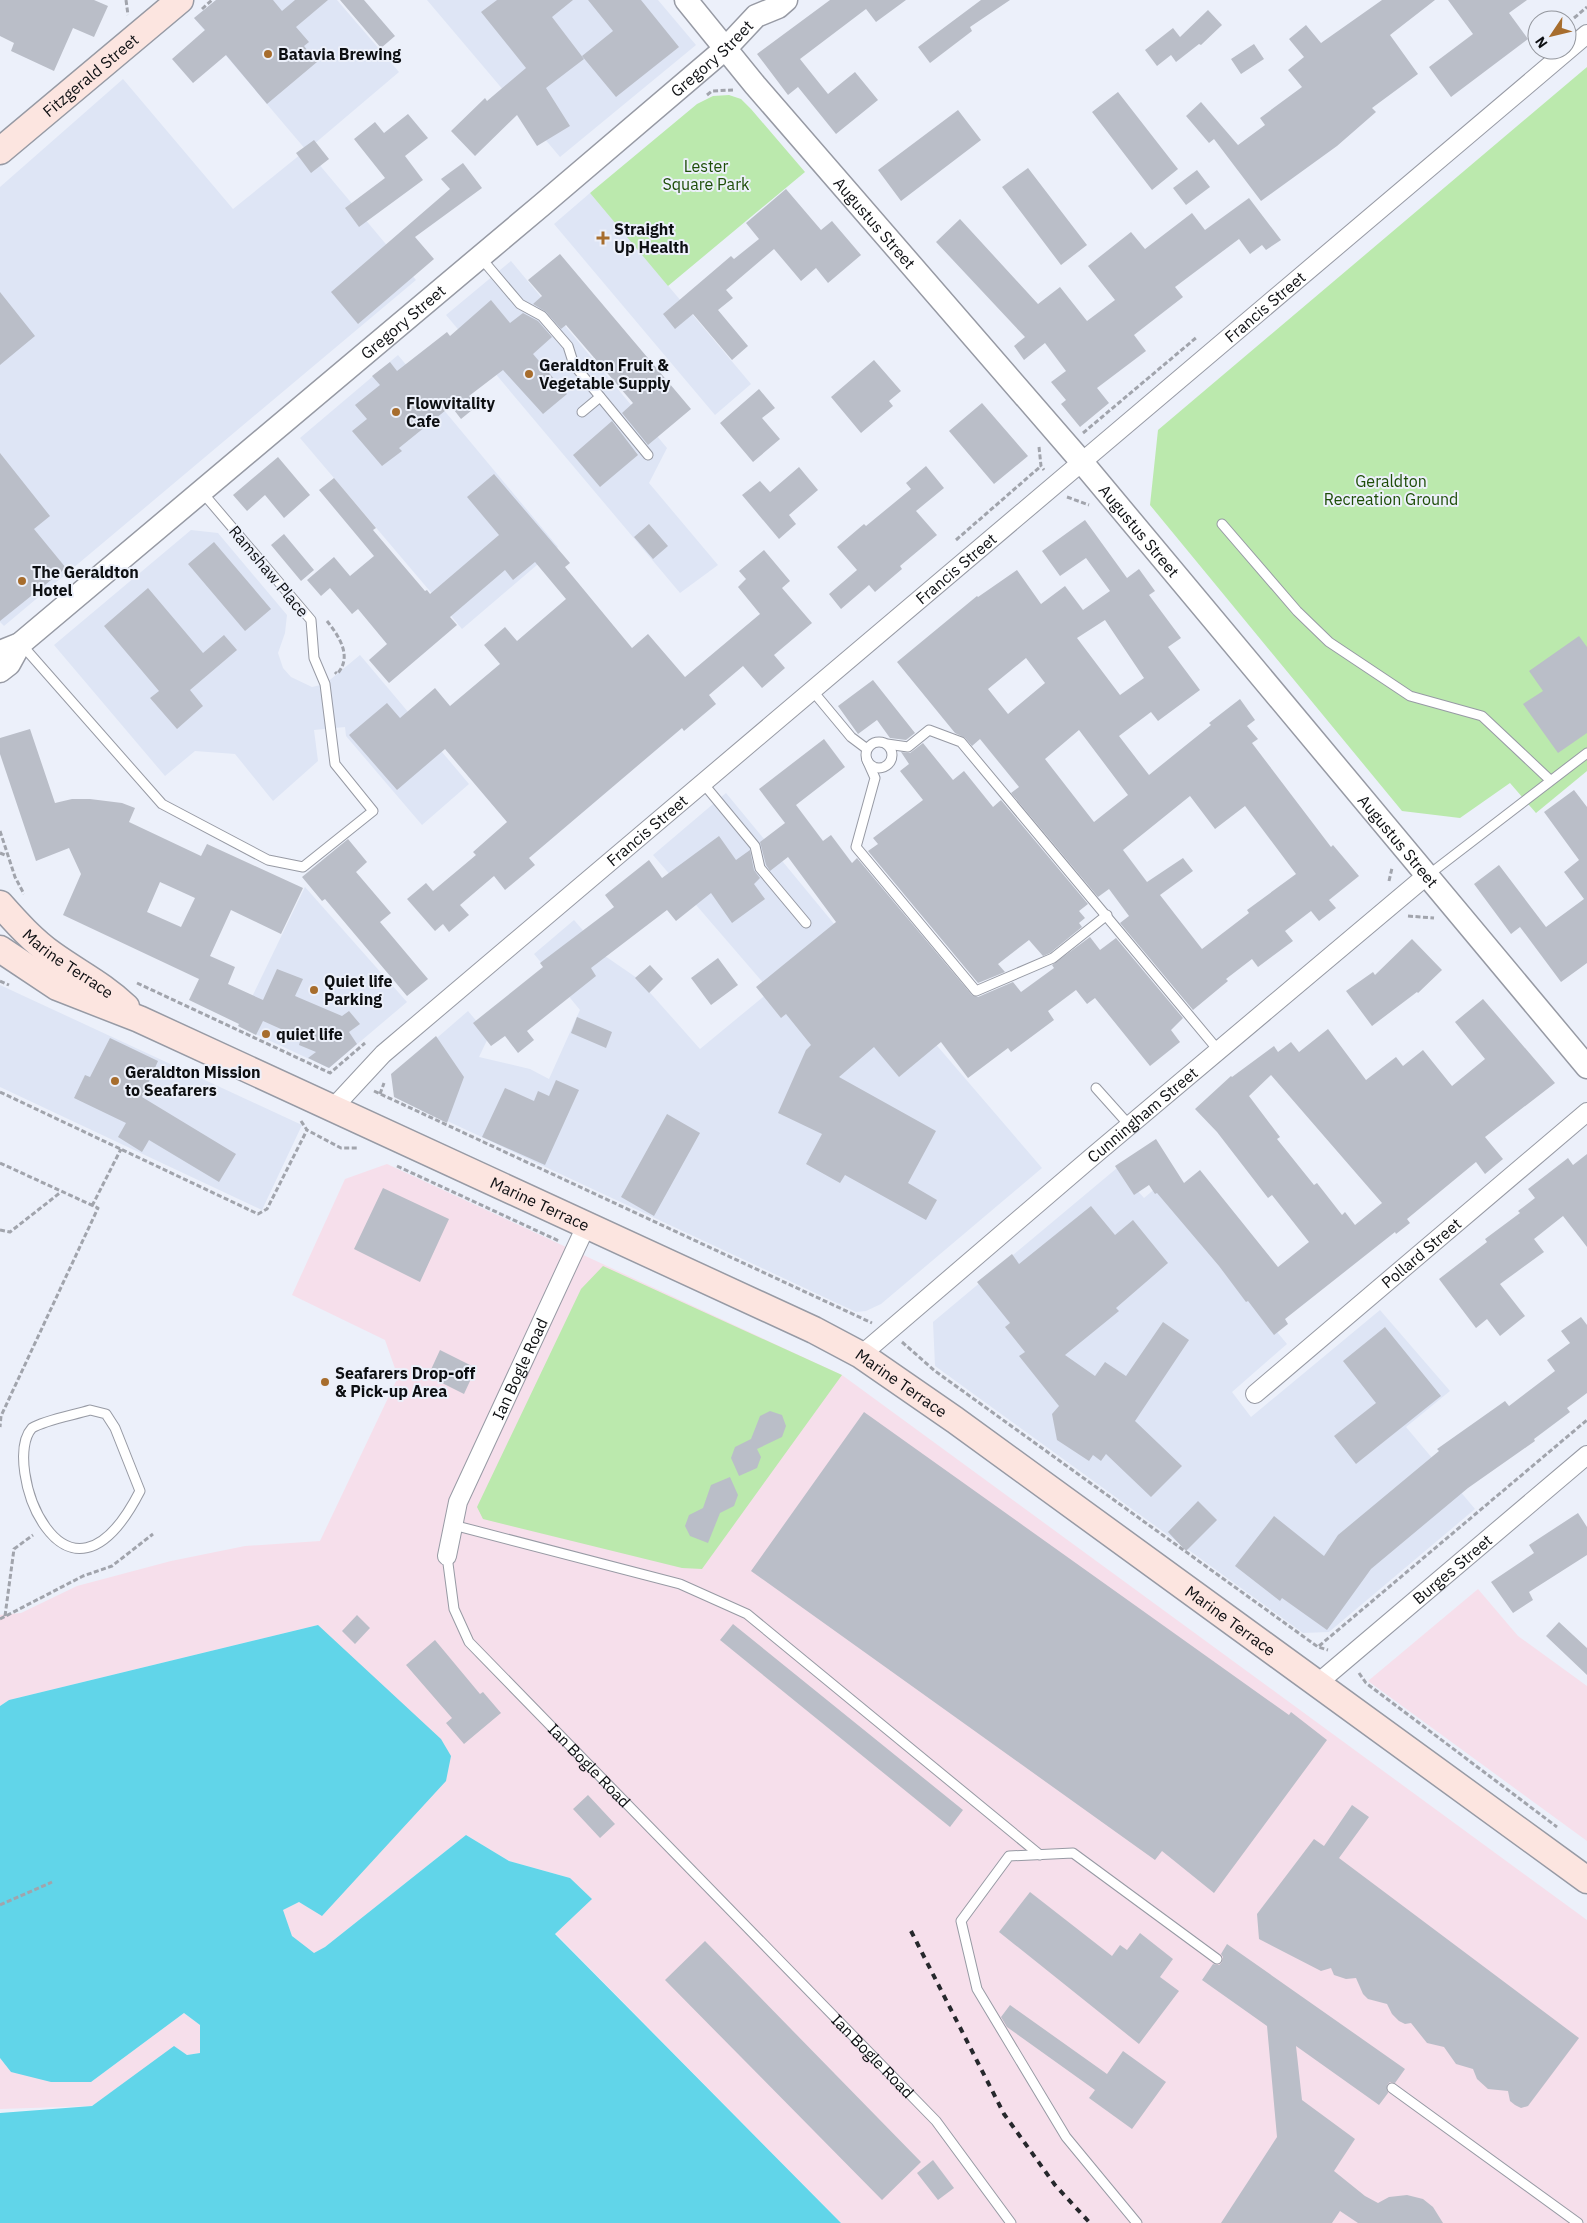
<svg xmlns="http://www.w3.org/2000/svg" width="1587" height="2223" font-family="'IBM Plex Sans',sans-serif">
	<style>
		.built { fill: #dee5f5 }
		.industrial { fill: #f6dfeb }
		.green { fill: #bbe9ad }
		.water { fill: #61d5e9 }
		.building { fill: #babec8; fill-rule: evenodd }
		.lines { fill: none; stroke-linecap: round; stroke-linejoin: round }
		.service-casing { stroke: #979aa4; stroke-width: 11 }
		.minor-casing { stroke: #979aa4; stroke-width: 20 }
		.tertiary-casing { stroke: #979aa4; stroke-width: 25 }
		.secondary-casing { stroke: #979aa4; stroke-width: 29 }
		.path { stroke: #a1a4ac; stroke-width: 3; stroke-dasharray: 5 2.5; stroke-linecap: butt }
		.service { stroke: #fff; stroke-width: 9 }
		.minor { stroke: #fff; stroke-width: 18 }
		.tertiary { stroke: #fff; stroke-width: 22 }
		.secondary { stroke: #fce5e0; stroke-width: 26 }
		.rail { stroke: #26282c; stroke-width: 4; stroke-dasharray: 6 6; stroke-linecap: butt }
		.poi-dot { fill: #a76d2d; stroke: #ecf0fa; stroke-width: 2 }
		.labels { text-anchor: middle; stroke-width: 4; stroke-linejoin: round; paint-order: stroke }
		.poi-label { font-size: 16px; font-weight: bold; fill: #0d0f12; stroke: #ecf0fa; text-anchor: start }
		.street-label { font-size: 16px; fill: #0d0f12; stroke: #ecf0fa }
		.park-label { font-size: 16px; fill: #1d4d07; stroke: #ecf0fa }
	</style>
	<rect width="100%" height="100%" fill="#ecf0fa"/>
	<!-- built -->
	<path class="built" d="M216 0H337L399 72 307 150 416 280 4 626 0 622V187L123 79 233 209 306 150 194 18Z
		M427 0H658L696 45 560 157Z
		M590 193 751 384 715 415 554 224Z
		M511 261 667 448 649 483 718 565 680 593 446 315Z
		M398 355 558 547 462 629 300 438Z
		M191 530 218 533 287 615 285 633 278 653 283 668 291 677 312 687 325 684 360 655 469 784 422 825 346 736 345 727 314 730 318 761 273 801 235 754 195 751 165 776 54 645Z
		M726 793 835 925 765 985 653 855Z
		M305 887 407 1002 329 1068 238 1026Z
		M574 920 605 956 637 978 700 1049 769 992 884 984 1042 1168 881 1304 866 1311 856 1312 398 1098 393 1076 468 1011 489 1036 479 1057 530 1069 549 1079 580 1010 534 954Z
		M0 985 302 1125 262 1210 0 1087Z
		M1117 1168 1144 1198 1157 1187 1287 1344 1232 1392 1251 1417 1380 1310 1450 1391 1406 1427 1475 1509 1329 1632 1303 1633 935 1366 933 1322Z"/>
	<!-- industrial -->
	<path class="industrial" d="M387 1164 842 1375 1587 1920V2223H841L555 1933 570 1878 509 1861 466 1835 325 1947 314 1954 292 1936 282 1910 299 1902 322 1915 318 1625 9 1700 0 1706V1615L21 1613 77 1586 171 1561 245 1546 320 1541 398 1377 385 1340 292 1295 345 1179Z
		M1478 1589 1518 1636 1587 1686V1841L1368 1681Z
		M184 2013 200 2025V2053L187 2055 174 2047 92 2106 0 2109V2058L11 2072 91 2082Z"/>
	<!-- green -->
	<path class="green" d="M1587 67V771L1536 813 1510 783 1460 818 1402 811 1150 505 1158 430Z
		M729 95 741 99 751 109 805 172 668 286 590 193 697 104 713 96Z
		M603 1266 842 1375 702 1569 682 1568 483 1519 477 1507 581 1289Z"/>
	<!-- water -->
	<path class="water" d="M318 1625 441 1739 451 1756 446 1781 322 1916 299 1902 283 1910 292 1936 314 1953 325 1947 466 1835 509 1861 570 1878 592 1899 555 1934 841 2223H0V2113L92 2106 174 2046 187 2055 200 2053V2025L184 2013 91 2082H51L11 2072 0 2058V1706L9 1700Z"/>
	<!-- building -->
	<path class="building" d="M0 0H94L108 6 94 37 73 28 54 71 11 51 14 43 0 36Z
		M216 0H273L282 11 295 0H328L296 27 309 42 304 46 317 62 267 104 226 55 193 83 172 59 205 30 194 18Z
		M340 0H364L395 36 381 48Z
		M497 0H573L552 17 584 59 546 88 570 126 537 146 517 115 475 156 451 131 485 98 487 101 526 68 481 12Z
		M588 0H641L679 47 616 97 582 56 613 31Z
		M830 0H906L876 22 866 9 800 59 828 94 855 72 878 100 836 134 798 87 788 95 757 54Z
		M981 0H1010L970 27 972 31 930 63 918 47Z
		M1382 0H1435L1390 35 1418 74 1372 108 1376 112 1337 146 1261 201 1214 139 1209 143 1186 116 1201 102 1238 145 1265 125 1260 118 1302 87 1288 70 1304 57 1289 39 1306 25 1321 43Z
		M1448 0H1527L1509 13 1528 39 1451 97 1429 67 1473 34Z
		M1208 10 1222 25 1201 45 1199 44 1176 62 1171 55 1157 66 1145 50 1173 28 1180 37Z
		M1254 44 1264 59 1241 74 1231 59Z
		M1118 92 1178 169 1152 190 1092 112Z
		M958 110 981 140 901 201 878 170Z
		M408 114 428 138 405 156 423 180 359 227 345 208 385 178 354 139 375 122 384 133Z
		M314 140 329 159 311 173 296 153Z
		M463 163 482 188 415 237 434 259 358 324 331 292 450 189 441 179Z
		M1028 168 1087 245 1061 265 1002 187Z
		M1197 170 1210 187 1186 205 1173 188Z
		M786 189 821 230 832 221 861 255 828 283 816 268 801 281 774 249 726 290 733 298 718 310 748 346 732 360 693 314 675 329 663 314 731 256 734 259 759 239 746 223Z
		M1249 198 1281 240 1266 250 1262 245 1250 254 1239 239 1175 287 1183 297 1134 335 1146 351 1097 388 1109 403 1080 427 1061 404 1066 400 1051 382 1066 371 1045 343 1024 360 1014 346 1025 337 936 242 960 219 1038 304 1060 287 1087 321 1115 300 1088 266 1131 232 1145 249 1192 213 1205 230Z
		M560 254 691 409 648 445 622 413 633 403 566 325 561 329 546 312 533 304 542 296 528 280Z
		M0 292 35 336 0 365Z
		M491 300 510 323 523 313 538 321 552 337 533 354 567 394 543 414 503 370 469 396 477 406 461 419 451 406 399 448 402 451 382 466 352 431 367 419 355 405 380 385 372 376 390 362 397 371 447 332 450 336Z
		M874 360 901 391 889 401 893 406 861 433 831 397Z
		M759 389 775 408 762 418 780 439 753 462 720 423Z
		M982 403 1028 456 994 484 949 431Z
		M612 421 638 455 600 487 573 455Z
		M0 453 50 516 34 529 66 568 0 621Z
		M278 457 310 495 284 518 265 495 247 511 233 495Z
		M926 466 944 488 916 511 937 535 900 566 902 569 875 592 869 585 841 609 829 594 857 570 837 547 864 524 866 526 911 489 906 483Z
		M799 467 818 490 789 515 796 524 779 539 742 495 760 481 770 492Z
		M494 474 570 563 565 567 632 648 648 634 685 677 760 614 738 587 746 579 739 571 764 550 790 581 782 588 812 623 774 655 785 668 762 688 743 666 709 695 716 704 684 731 682 728 529 858 535 865 505 890 494 876 460 905 469 915 449 932 443 924 435 931 407 899 426 883 433 891 476 855 473 852 507 822 445 749 397 790 349 735 387 703 400 718 435 688 450 706 500 664 484 645 505 627 517 641 566 599 535 562 513 580 505 570 450 617 457 625 389 683 369 660 387 644 358 609 352 614 330 588 321 596 307 580 334 557 350 576 374 556 319 490 334 478 376 528 373 530 425 591 427 590 430 594 499 535 467 497Z
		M1085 520 1127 578 1139 569 1155 591 1149 595 1181 638 1168 647 1200 690 1158 721 1151 712 1119 736 1149 775 1211 725 1209 723 1240 699 1255 720 1247 726 1258 739 1252 743 1331 847 1333 845 1359 876 1329 900 1336 908 1319 921 1311 911 1285 931 1293 941 1258 967 1252 959 1226 979 1228 981 1193 1010 1120 923 1129 916 1109 889 1098 897 1011 793 1019 787 980 739 972 746 965 738 955 733 897 662 977 596 978 597 1017 570 1041 604 1065 586 1083 610 1110 591 1086 558 1060 576 1042 551ZM1105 620 1144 678 1120 695 1077 638ZM1026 658 1045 683 1008 714 988 689ZM1079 730 1128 795 1094 822 1045 759ZM1190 796 1215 829 1245 806 1296 874 1247 910 1249 913 1202 949 1160 895 1193 871 1183 858 1147 882 1123 850Z
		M649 524 668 546 653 559 634 537Z
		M284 534 314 570 301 581 271 545Z
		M214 542 271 609 245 631 188 564Z
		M148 588 203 653 224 635 237 650 190 690 203 706 177 729 150 698 159 691 104 626Z
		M1579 636 1587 647V733L1558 753 1523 704 1543 691 1529 671Z
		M873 680 915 733 906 740 890 738 877 720 858 734 838 706Z
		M30 729 55 803 72 799H90L122 803 135 808 129 822 201 856 207 844 303 888 281 934 231 910 210 956 235 967 228 984 263 1000 277 969 303 979 295 996 342 1016 349 1011 360 1024 349 1032 357 1044 329 1068 308 1058 316 1052 299 1045 301 1038 263 1021 256 1035 238 1026 239 1024 189 1000 199 979 63 915 81 874 69 848 36 861 0 754V738ZM160 882 195 898 181 927 147 912Z
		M824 739 845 767 796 805 823 841 831 835 852 863 857 858 972 995 978 997 1013 982 1021 992 1054 968 1052 965 1090 937 1100 950 1116 938 1183 1018 1171 1030 1180 1042 1150 1066 1095 998 1087 1004 1076 990 1048 1011 1054 1020 1011 1052 1008 1048 968 1078 941 1042 899 1077 874 1047 839 1077 936 1131 908 1183 937 1200 926 1220 845 1175 840 1183 806 1164 822 1134 778 1113 806 1050 811 1045 786 1014 781 1018 756 987 836 922 788 857 770 871 766 865 760 842 785 823 759 789Z
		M923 743 953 780 964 771 993 807 1001 800 1088 904 1079 911 1085 918 1079 923 1082 927 1050 953 1043 956 1029 940 998 964 1005 972 978 983 868 851 878 844 873 838 923 800 900 771 909 764 901 752 910 753Z
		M1574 790 1587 807V963L1561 982 1520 927 1511 934 1474 884 1499 865 1546 927 1584 899 1564 872 1579 860 1544 812Z
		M719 836 736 860 750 850 754 870 760 878 754 884 765 899 732 923 711 893 676 921 667 910 591 968 596 976 527 1031 534 1040 518 1053 505 1036 491 1046 473 1023 543 967 540 963 614 907 605 895 649 860 662 878Z
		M348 839 367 862 356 872 391 913 380 922 428 979 407 996 325 899 322 901 302 877Z
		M1412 939 1442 970 1418 993 1417 992 1372 1026 1346 991 1373 972 1375 975Z
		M718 958 738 985 711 1005 691 978Z
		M650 965 663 979 649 993 635 978Z
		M1483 999 1555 1083 1485 1137 1503 1159 1485 1174 1476 1162 1407 1219 1410 1223 1396 1234 1395 1232 1285 1319 1288 1324 1274 1335 1248 1301 1246 1302 1219 1266 1157 1193 1155 1194 1149 1185 1134 1195 1115 1166 1156 1139 1184 1183 1200 1170 1278 1267 1309 1242 1272 1195 1268 1198 1217 1132 1195 1109 1231 1076 1232 1077 1274 1046 1278 1052 1291 1042 1299 1052 1328 1029 1366 1080 1396 1057 1403 1066 1423 1050 1452 1086 1485 1059 1455 1022ZM1271 1075 1382 1203 1355 1225 1345 1212 1342 1215 1317 1183 1314 1185 1277 1139 1280 1137 1249 1096Z
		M577 1017 612 1032 606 1048 571 1033Z
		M436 1036 464 1077 447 1123 394 1097 391 1074Z
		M110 1038 158 1061 142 1097 236 1154 219 1182 149 1140 142 1152 118 1137 126 1123 74 1098 85 1075 90 1077Z
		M556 1080 579 1090 545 1165 482 1137 505 1088 534 1101 538 1091 549 1096Z
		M667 1114 700 1133 654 1216 621 1197Z
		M1587 1154V1247L1563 1216 1534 1239 1544 1252 1500 1284 1525 1316 1500 1336 1487 1319 1476 1328 1439 1279 1487 1242 1485 1239 1520 1213 1518 1211 1535 1198 1528 1189 1568 1158 1573 1165Z
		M383 1188 449 1219 420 1282 354 1249Z
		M1091 1206 1115 1235 1133 1220 1168 1263 1116 1308 1119 1311 1065 1355 1095 1376 1105 1362 1126 1376 1163 1322 1189 1340 1135 1421 1182 1466 1151 1497 1106 1454 1101 1461 1093 1455 1089 1461 1057 1440 1052 1414 1059 1406 1019 1356 1025 1352 1005 1327 1010 1323 977 1282 1012 1254 1019 1264Z
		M1581 1317 1587 1325V1393L1567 1408 1570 1412 1534 1439 1535 1441 1468 1488 1371 1569 1327 1630 1282 1598 1280 1601 1235 1566 1274 1516 1324 1556 1338 1535 1439 1451 1437 1449 1505 1401 1509 1406 1555 1371 1547 1360 1570 1343 1561 1331Z
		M1385 1327 1441 1396 1356 1464 1334 1436 1376 1403 1343 1361Z
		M440 1350 476 1368 464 1394 428 1376Z
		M770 1411 782 1415 786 1426 782 1437 757 1449 761 1457 757 1468 739 1476 731 1458 735 1447 751 1439 760 1416Z
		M864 1412 1289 1715 1291 1712 1327 1740 1214 1893 1162 1851 1155 1860 751 1571Z
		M730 1477 738 1495 734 1506 720 1513 708 1543 690 1536 685 1526 689 1515 703 1508 711 1485Z
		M1198 1501 1217 1520 1186 1551 1168 1532Z
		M1578 1513 1587 1527V1555L1529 1592 1533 1600 1513 1613 1491 1582 1534 1553 1529 1545Z
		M357 1615 370 1628 355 1644 342 1631Z
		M1559 1622 1587 1648V1675L1546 1636Z
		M733 1624 963 1810 950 1827 720 1640Z
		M435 1640 480 1694 483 1692 501 1713 464 1744 446 1723 452 1718 406 1665Z
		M588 1795 615 1824 600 1838 573 1809Z
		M1352 1805 1369 1817 1339 1858 1579 2038 1528 2106 1521 2108 1515 2105 1510 2101 1508 2091 1488 2089 1477 2079 1473 2069 1456 2064 1444 2047 1427 2043 1411 2023 1405 2024 1399 2021 1392 2014 1387 2004 1368 1999 1363 1994 1356 1978 1346 1979 1334 1975 1331 1968 1321 1971 1259 1939 1257 1914 1314 1839 1324 1846Z
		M1030 1892 1112 1956 1120 1945 1127 1950 1140 1933 1173 1959 1160 1977 1179 1991 1139 2044 999 1932Z
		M705 1941 921 2162 882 2200 665 1980Z
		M1227 1944 1405 2069 1395 2083 1390 2082 1387 2085 1388 2093 1379 2105 1296 2046 1302 2100 1355 2139 1334 2171 1365 2196 1378 2203 1389 2197 1407 2195 1423 2199 1433 2207 1443 2223H1358L1340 2211 1332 2223H1221L1277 2137 1267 2026 1202 1980 1213 1964 1219 1965 1222 1962 1223 1957 1221 1954Z
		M1010 2005 1107 2074 1123 2051 1166 2082 1132 2129 1089 2098 1095 2090 1007 2027 1001 2017Z
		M933 2160 954 2188 938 2200 917 2173Z"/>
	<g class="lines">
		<!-- service casing -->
		<g class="service-casing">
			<g id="service">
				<path d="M481 258 520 304 542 316 568 346 574 365 648 455"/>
				<path d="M582 412 600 397"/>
				<path d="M1222 524 1297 611 1329 642 1410 696 1482 716 1550 780"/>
				<path d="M22 645 162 804 268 860 303 867 373 811 335 764 325 684 314 658 311 620 202 492"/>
				<path d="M811 689 851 737 867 749"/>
				<circle cx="879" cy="755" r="13"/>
				<path d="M887 744 908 747 929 730 961 742 1218 1050"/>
				<path d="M867 760 875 778 856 847 976 991 1053 958 1107 915"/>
				<path d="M702 782 755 846 760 868 806 923"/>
				<path d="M1427 876 1587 753"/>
				<path d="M1096 1088 1130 1126"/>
				<path d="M90 1410 106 1414 115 1428 140 1491C65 1637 0 1463 32 1428 45 1420 74 1415 90 1410Z"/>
				<path d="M453 1525 680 1584 747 1614 1040 1855"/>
				<path id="s1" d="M447 1556 454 1609 469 1642 936 2121 1011 2223"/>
				<path d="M1392 2088 1578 2223"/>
				<path d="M1137 2223 1066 2137 977 1989 961 1921 1009 1856 1073 1853 1217 1959"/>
			</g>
		</g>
		<!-- minor casing -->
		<g class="minor-casing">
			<g id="minor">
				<path id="s2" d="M332 1109 383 1054 1587 34"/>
				<path id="s3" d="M861 1355 1092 1157 1426 876"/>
				<path id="s4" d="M1255 1394 1587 1112"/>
				<path id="s5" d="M447 1556 458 1502 586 1226"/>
				<path id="s6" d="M1318 1683 1587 1455"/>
			</g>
		</g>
		<!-- tertiary casing -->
		<g class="tertiary-casing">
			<g id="tertiary">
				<path id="s7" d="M686 0 755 85 1081 461 1587 1067"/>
				<path id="s8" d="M0 652 20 644 543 204 726 48 756 16 778 7 786 0"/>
				<path d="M0 671 9 664 20 644"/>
			</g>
		</g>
		<!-- secondary casing -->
		<g class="secondary-casing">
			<g id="secondary">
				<path id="s9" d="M0 151 180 0"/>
				<path id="s10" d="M0 904C16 922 33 941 53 955 78 973 103 985 126 1007"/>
				<path id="s11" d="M0 949 57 987 139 1019 814 1330 861 1355 955 1420 1587 1880"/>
			</g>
		</g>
		<!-- path -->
		<path class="path" d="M126 0 128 15
			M202 9 212 0
			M1574 18 1587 7
			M707 95 712 91 733 90
			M1083 433 1197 337
			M1039 447 1041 466 1044 470
			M1067 497 1089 505
			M956 540 1041 466
			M327 621C339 636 353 657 337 674L335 672
			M0 831 15 877 24 894
			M0 853 7 856
			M1389 881 1392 868
			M1408 916 1434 918
			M0 981 9 985
			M137 983 330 1073 365 1043
			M374 1091 872 1323
			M0 1092 258 1214 267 1209 307 1130
			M380 1094 384 1083
			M301 1121 307 1130 341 1148H357
			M0 1163 98 1208 1 1416 0 1427
			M397 1166 559 1241
			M92 1206 121 1149
			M0 1230 10 1232 61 1192
			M902 1342 935 1371 1318 1647 1328 1650
			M5 1616 14 1549 33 1535
			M0 1619 83 1576 112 1566 153 1534
			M1319 1646 1587 1420
			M1359 1673 1366 1683 1557 1827
			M0 1905 52 1882"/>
		<!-- service -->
		<use href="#service" class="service"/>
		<!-- minor -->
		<use href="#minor" class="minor"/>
		<!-- tertiary -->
		<use href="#tertiary" class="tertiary"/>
		<!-- secondary -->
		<use href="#secondary" class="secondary"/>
		<!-- rail -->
		<path class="rail" d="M911 1931 1004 2114 1055 2185 1090 2223"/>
	</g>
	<!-- markers -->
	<g class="poi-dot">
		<circle cx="268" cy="54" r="5"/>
		<path d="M600.5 230.5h5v5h5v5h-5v5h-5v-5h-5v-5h5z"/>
		<circle cx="529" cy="374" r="5"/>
		<circle cx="396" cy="412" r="5"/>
		<circle cx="22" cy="581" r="5"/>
		<circle cx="314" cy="990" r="5"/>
		<circle cx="266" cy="1034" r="5"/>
		<circle cx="115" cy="1081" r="5"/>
		<circle cx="325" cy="1382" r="5"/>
	</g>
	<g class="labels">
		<!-- poi labels -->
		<g class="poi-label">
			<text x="278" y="60">Batavia Brewing</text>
			<text x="614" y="235">Straight<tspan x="614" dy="18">Up Health</tspan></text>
			<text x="539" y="371">Geraldton Fruit &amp;<tspan x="539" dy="18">Vegetable Supply</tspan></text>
			<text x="406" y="409">Flowvitality<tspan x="406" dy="18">Cafe</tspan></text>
			<text x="32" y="578">The Geraldton<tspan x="32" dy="18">Hotel</tspan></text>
			<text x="324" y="987">Quiet life<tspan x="324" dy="18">Parking</tspan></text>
			<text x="276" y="1040">quiet life</text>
			<text x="125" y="1078">Geraldton Mission<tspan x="125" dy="18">to Seafarers</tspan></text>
			<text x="335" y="1379">Seafarers Drop-off<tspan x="335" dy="18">&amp; Pick-up Area</tspan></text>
		</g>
		<!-- street labels -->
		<g class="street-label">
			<text dy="6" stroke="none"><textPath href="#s8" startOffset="928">Gregory Street</textPath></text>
			<text dy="6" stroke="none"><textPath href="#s9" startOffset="118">Fitzgerald Street</textPath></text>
			<text dy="6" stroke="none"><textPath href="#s7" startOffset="292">Augustus Street</textPath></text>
			<text dy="6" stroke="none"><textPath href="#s2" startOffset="1231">Francis Street</textPath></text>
			<text dy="6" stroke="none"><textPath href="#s8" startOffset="522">Gregory Street</textPath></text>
			<text dy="6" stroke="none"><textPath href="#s7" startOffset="698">Augustus Street</textPath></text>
			<text dy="6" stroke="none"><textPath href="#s2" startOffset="826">Francis Street</textPath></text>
			<text transform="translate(269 571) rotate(50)" y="6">Ramshaw Place</text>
			<text dy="6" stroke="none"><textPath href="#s2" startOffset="421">Francis Street</textPath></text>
			<text dy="6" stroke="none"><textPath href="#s7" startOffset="1102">Augustus Street</textPath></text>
			<text dy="6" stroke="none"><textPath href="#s10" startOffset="91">Marine Terrace</textPath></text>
			<text dy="6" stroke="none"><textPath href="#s3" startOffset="370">Cunningham Street</textPath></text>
			<text dy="6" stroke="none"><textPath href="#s11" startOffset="598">Marine Terrace</textPath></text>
			<text dy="6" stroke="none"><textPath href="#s4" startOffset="218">Pollard Street</textPath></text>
			<text dy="6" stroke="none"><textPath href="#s5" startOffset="202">Ian Bogle Road</textPath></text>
			<text dy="6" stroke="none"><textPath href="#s11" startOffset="1002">Marine Terrace</textPath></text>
			<text dy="6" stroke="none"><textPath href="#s6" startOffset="176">Burges Street</textPath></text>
			<text dy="6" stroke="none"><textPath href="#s11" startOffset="1408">Marine Terrace</textPath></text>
			<text dy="6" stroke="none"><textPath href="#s1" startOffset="262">Ian Bogle Road</textPath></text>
			<text dy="6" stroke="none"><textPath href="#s1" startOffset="668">Ian Bogle Road</textPath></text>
		</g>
		<!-- park labels -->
		<g class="park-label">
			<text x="706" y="172">Lester<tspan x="706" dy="18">Square Park</tspan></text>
			<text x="1391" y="487">Geraldton<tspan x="1391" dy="18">Recreation Ground</tspan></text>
		</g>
	</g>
	<!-- north arrow -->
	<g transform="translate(1552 35) rotate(235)"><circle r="24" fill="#ecf0fa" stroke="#93969d"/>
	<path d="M0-4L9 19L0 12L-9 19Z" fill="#a76d2d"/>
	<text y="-8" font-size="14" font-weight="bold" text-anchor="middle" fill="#0d0f12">N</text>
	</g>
</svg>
